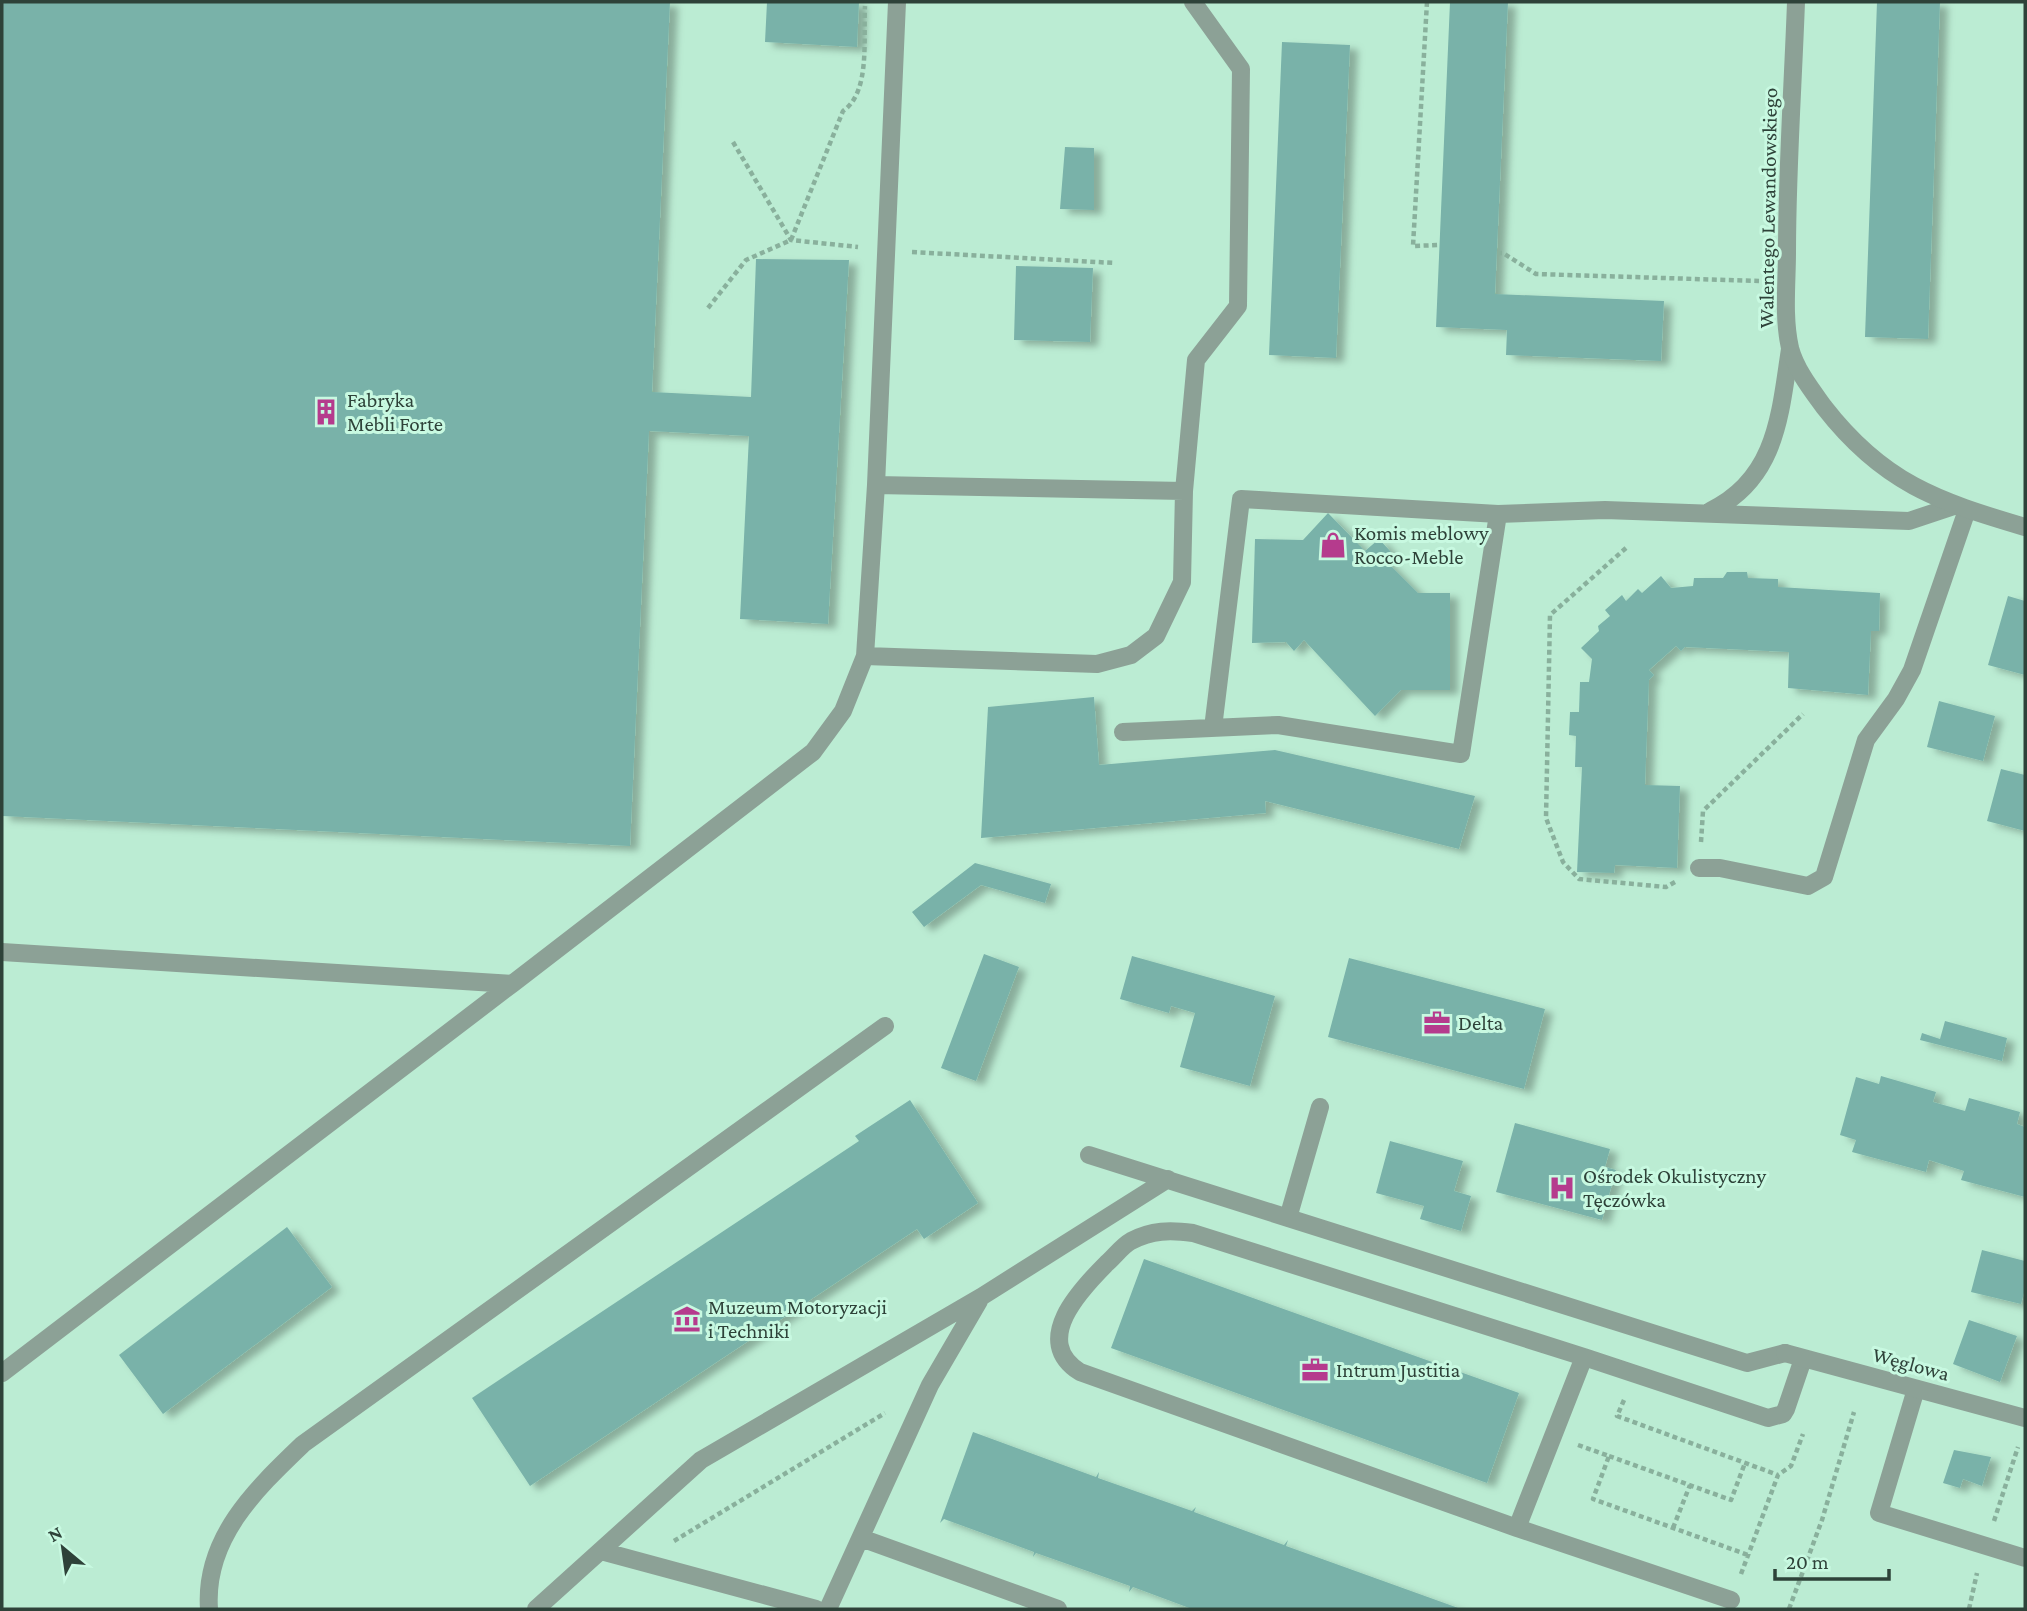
<svg xmlns="http://www.w3.org/2000/svg" width="2027" height="1611" font-family="'Crimson Pro',serif">
	<style>
		.building { fill: #79b2a9; filter: url(#shadow) }
		.lines { fill: none; stroke-linecap: round; stroke-linejoin: round }
		.path { stroke: #89b09c; stroke-width: 4.5; stroke-dasharray: 5 3.5; stroke-linecap: butt }
		.service { stroke: #8ca196; stroke-width: 18 }
		.minor { stroke: #8ca196; stroke-width: 18 }
		.labels { text-anchor: middle; stroke-width: 6; stroke-linejoin: round; paint-order: stroke }
		.street-label { font-size: 21px; fill: #2e4239; stroke: #c8f9e1 }
		.poi-label { font-size: 21px; fill: #2e4239; stroke: #c8f9e1; text-anchor: start }
	</style>
	<defs>
		<filter id="shadow"><feDropShadow dx="8" dy="4.5" stdDeviation="3.5" flood-color="#0004"/></filter>
	</defs>
	<rect width="100%" height="100%" fill="#bbecd3"/>
	<!-- building -->
	<path class="building" d="M2 2H670L652 392 751 397 756 259 849 260 828 624 740 619 749 436 649 431 630 846 2 816Z
		M767 2H859L857 47 765 42Z
		M1450 2H1508L1495 294 1664 301 1661 361 1506 355 1507 330 1436 327Z
		M1877 2H1940L1928 339 1865 337Z
		M1282 42 1350 45 1336 358 1269 355Z
		M1065 147 1094 148V210L1060 209Z
		M1016 266 1093 268 1090 342 1014 340Z
		M1328 513 1365 551 1379 539 1391 552 1383 558 1418 593H1450V690H1401L1375 716 1304 640 1294 651 1286 642 1252 643 1255 539 1303 540Z
		M1727 572H1747L1748 578 1778 579V587L1880 593 1879 631H1871L1868 695 1788 688 1789 652 1685 647 1681 651 1676 646 1649 670 1654 675 1649 680 1645 785 1680 786 1677 868 1615 865 1614 873 1577 872 1582 767H1575L1576 736 1569 735 1570 712H1579L1580 682H1589L1592 659 1581 648 1599 631 1598 626 1610 616 1605 610 1622 595 1626 601 1638 589 1642 593 1661 576 1671 588 1693 586 1694 578H1723Z
		M2008 596 2025 601V675L1988 665Z
		M1094 697 1099 765 1275 750 1475 796 1459 849 1265 801 1266 813 981 838 988 707Z
		M1939 701 1995 716 1983 761 1927 747Z
		M2001 769 2025 775V831L1987 821Z
		M975 863 1051 884 1045 903 981 885 924 927 912 912Z
		M984 954 1019 967 976 1081 941 1068Z
		M1132 956 1275 996 1250 1086 1180 1067 1195 1013 1171 1006 1169 1013 1120 999Z
		M1349 958 1545 1009 1524 1089 1328 1037Z
		M1945 1021 2007 1038 2002 1061 1920 1040 1922 1033 1940 1039Z
		M1881 1076 1936 1092 1933 1102 1965 1111 1969 1098 2020 1112 2017 1124 2025 1127V1197L1961 1180 1964 1171 1929 1160 1926 1172 1852 1152 1856 1140 1840 1135 1856 1077 1879 1084Z
		M910 1100 978 1203 924 1239 917 1229 530 1486 472 1398 859 1141 855 1136Z
		M1515 1123 1610 1149 1605 1167 1616 1170 1602 1220 1496 1192Z
		M1390 1141 1463 1161 1454 1191 1471 1196 1461 1231 1420 1219 1424 1206 1376 1193Z
		M287 1227 332 1287 163 1414 119 1355Z
		M1982 1250 2025 1261V1289L2021 1304 1971 1292Z
		M1144 1259 1519 1393 1487 1483 1111 1348Z
		M1969 1320 2017 1336 2000 1382 1953 1364Z
		M973 1432 1096 1477 1099 1472 1098 1478 1192 1511 1196 1507 1194 1512 1284 1545 1288 1540 1286 1546 1461 1609H1192L1133 1587 1129 1592 1130 1586 1036 1553 1033 1557 1034 1552 944 1519 940 1523Z
		M1954 1450 1991 1457 1982 1486 1963 1479 1960 1488 1943 1483Z"/>
	<g class="lines">
		<!-- path -->
		<path class="path" d="M1427 2 1413 246 1439 245
			M733 142 791 240 858 247
			M912 252 1115 263
			M1497 253H1503L1536 274 1759 281
			M708 308 746 260 791 240 843 111C871 92 863 37 865 6
			M1626 548 1550 615 1546 818 1563 862 1579 879 1666 887 1675 882
			M1701 842 1703 811 1803 714
			M1624 1400 1617 1416 1778 1475
			M1578 1445 1609 1456 1593 1499 1748 1555
			M1609 1456 1731 1500 1745 1463
			M1994 1521 2018 1447
			M1673 1528 1690 1485
			M674 1541 885 1413
			M1741 1574 1778 1475 1791 1466 1803 1434
			M1789 1609 1822 1520 1854 1412
			M1969 1609 1977 1573"/>
		<!-- service -->
		<path class="service" d="M897 2 876 485 1184 491 1196 360 1238 306 1241 69 1193 2
			M1710 511C1777 479 1780 414 1790 349
			M865 656 1097 664 1131 655 1156 636 1182 582 1184 491
			M1213 728 1241 499 1498 514 1605 510 1909 521 1954 506
			M1123 732 1278 725 1461 754 1498 514
			M1699 868H1720L1808 886 1824 877 1866 740 1896 699 1912 670 1967 510
			M2 952 512 984 813 752 843 711 865 656 876 485
			M1089 1155 1747 1363 1785 1353
			M1288 1218 1320 1107
			M2 1373 512 984
			M1916 1389 1879 1513 2025 1558
			M1517 1528 1080 1372C1031 1341 1080 1290 1107 1263 1115 1256 1122 1246 1131 1241 1152 1230 1170 1230 1193 1233L1584 1357
			M861 1538 1058 1609
			M601 1551 816 1609
			M1731 1600 1517 1528 1584 1357 1768 1418 1783 1414 1786 1409 1803 1359
			M209 1609C204 1538 256 1489 303 1444L885 1026
			M536 1609 701 1460 981 1297 1168 1179
			M828 1609 930 1385 979 1301"/>
		<!-- minor -->
		<path class="minor" d="M1796 2C1793 85 1787 169 1787 252 1787 283 1783 317 1790 348 1796 370 1811 389 1824 407 1883 483 1937 501 2025 527
			M1785 1353 2025 1418"/>
	</g>
	<!-- icons -->
	<defs>
		<g id="building-bare" transform="scale(2.1)"><path d="M-4-6H4V6H1V3H-1V6H-4ZM-2.5-4.3h1.7v1.8h-1.7ZM.8-4.3h1.7v1.8H.8ZM-2.5-1h1.7V.8h-1.7ZM.8-1h1.7V.8H.8Z" fill="#b53b8d" stroke="#c8f9e1" stroke-width="2.5" paint-order="stroke"/></g>
		<g id="shop-bare" transform="scale(2.1)"><path d="M-5-2.5h2.3a2.7 3.5 0 0 1 5.4 0H5L5.5 6h-11ZM-1.5-2.5h3a1.5 2.3 0 0 0-3 0Z" fill="#b53b8d" stroke="#c8f9e1" stroke-width="2.5" paint-order="stroke"/></g>
		<g id="office-bare" transform="scale(2.1)"><path d="M-6-3h4V-5.5h4V-3h4V5H-6ZM-1-4.5V-3h2v-1.5ZM-6 0V1H6V0Z" fill="#b53b8d" stroke="#c8f9e1" stroke-width="2.5" paint-order="stroke"/></g>
		<g id="hospital-bare" transform="scale(2.1)"><path d="M-5-5h3v3.5h4V-5h3V5h-3V1.5h-4V5h-3Z" fill="#b53b8d" stroke="#c8f9e1" stroke-width="2.5" paint-order="stroke"/></g>
		<g id="museum-bare" transform="scale(2.1)"><path d="M0-6L6-3V-2H-6V-3ZM-5-1h2V3h-2ZM-1-1h2V3h-2ZM3-1h2V3H3ZM-6 4H6V6H-6Z" fill="#b53b8d" stroke="#c8f9e1" stroke-width="2.5" paint-order="stroke"/></g>
	</defs>
	<g fill-rule="evenodd">
		<use href="#building-bare" x="326" y="412"/>
		<use href="#shop-bare" x="1333" y="545"/>
		<use href="#office-bare" x="1437" y="1023"/>
		<use href="#hospital-bare" x="1562" y="1188"/>
		<use href="#museum-bare" x="687" y="1319"/>
		<use href="#office-bare" x="1315" y="1370"/>
	</g>
	<g class="labels">
		<!-- street labels -->
		<g class="street-label">
			<text transform="translate(1768 208) rotate(-89)" y="7">Walentego Lewandowskiego</text>
			<text transform="translate(1911 1364) rotate(15)" y="7">Węglowa</text>
		</g>
		<!-- poi labels -->
		<g class="poi-label">
			<text x="347" y="407">Fabryka<tspan x="347" dy="24">Mebli Forte</tspan></text>
			<text x="1354" y="540">Komis meblowy<tspan x="1354" dy="24">Rocco-Meble</tspan></text>
			<text x="1458" y="1030">Delta</text>
			<text x="1583" y="1183">Ośrodek Okulistyczny<tspan x="1583" dy="24">Tęczówka</tspan></text>
			<text x="708" y="1314">Muzeum Motoryzacji<tspan x="708" dy="24">i Techniki</tspan></text>
			<text x="1336" y="1377">Intrum Justitia</text>
		</g>
	</g>
	<!-- border -->
	<rect width="2027" height="1611" fill="none" stroke="#2e4239" stroke-width="7"/>
	<!-- north arrow -->
	<g transform="translate(63 1548) rotate(331)" stroke="#c8f9e1" stroke-width="5" paint-order="stroke">
	<path d="M0-5L12 26L0 18L-12 26Z" fill="#2e4239"/>
	<text y="-10" font-size="19" font-weight="bold" text-anchor="middle" fill="#2e4239">N</text>
	</g>
	<!-- scale -->
	<path d="M1775 1569v10h114v-10" fill="none" stroke="#2e4239" stroke-width="3.5"/>
	<text x="1786" y="1569" font-size="21" fill="#2e4239" stroke="#c8f9e1" stroke-width="5" paint-order="stroke">20 m</text>
</svg>
